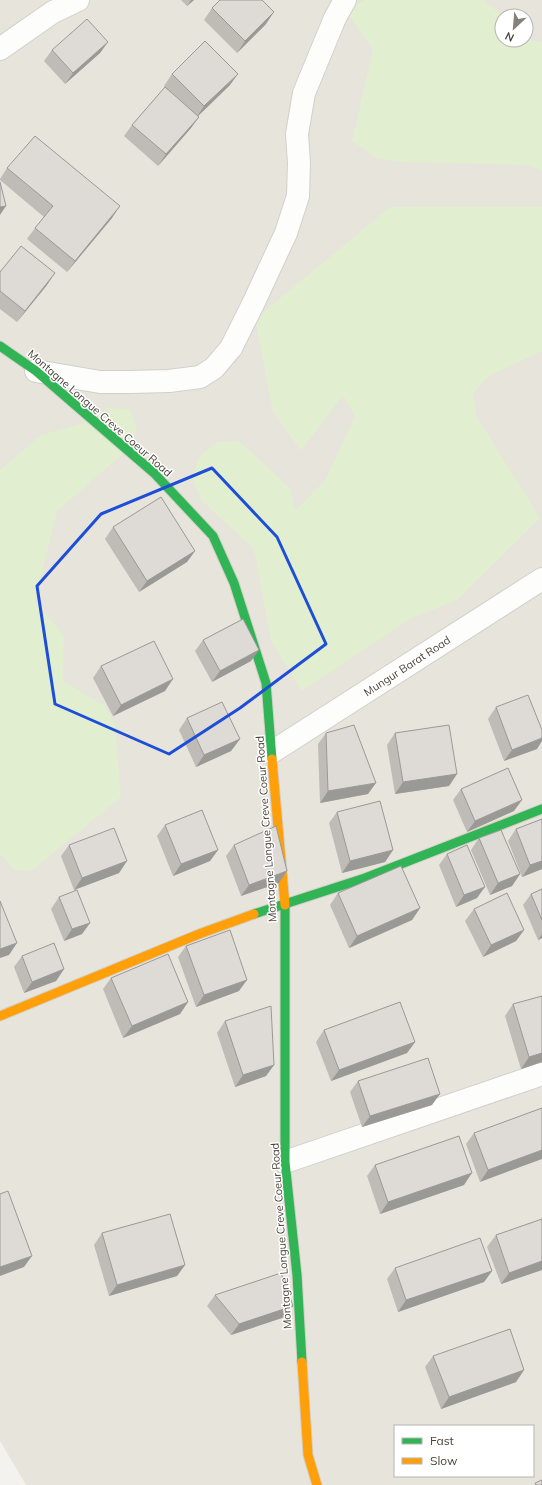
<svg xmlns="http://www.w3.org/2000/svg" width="542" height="1485" font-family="Mulish,sans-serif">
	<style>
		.residential { fill: #e7e4dc; fill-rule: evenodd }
		.green { fill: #e1eecf }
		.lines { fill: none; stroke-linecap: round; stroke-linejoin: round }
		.street-casing { stroke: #d2d0cb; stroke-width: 24 }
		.fast-casing { stroke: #d3cfc5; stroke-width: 11 }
		.slow-casing { stroke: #d3cfc5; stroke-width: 11 }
		.street { stroke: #fdfdfc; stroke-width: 22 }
		.fast { stroke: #30b455; stroke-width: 9 }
		.slow { stroke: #ff9f0a; stroke-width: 9 }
		.wall { fill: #bfbcb8 }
		.shaded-wall { fill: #9b9996 }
		.building { fill: #dedbd6; stroke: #9b9996 }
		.marked { fill: none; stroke: #1d4ed8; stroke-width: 3; stroke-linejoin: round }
		.labels { text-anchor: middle; stroke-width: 3; stroke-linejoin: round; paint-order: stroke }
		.street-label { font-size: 11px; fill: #4b4439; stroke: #fff }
	</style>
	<rect width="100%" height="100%" fill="#f4f2ee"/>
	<!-- residential -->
	<path class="residential" d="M0 0H542V1485H26L0 1441ZM502 16H526V40H502ZM395 1426H533V1476H395Z"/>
	<!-- green -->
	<path class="green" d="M364 0H484L503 16 502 40H526V36L530 40 542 42V171L527 165 402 162 378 159 352 141 373 49 346 12Z
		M390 207H542V351L489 376 473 393 477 417 540 518 457 600 410 619 302 691 271 641 254 549 201 500 192 478 199 457 217 442 239 441 290 488 295 511 326 479 355 416 343 395 301 451 273 412 255 319Z
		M107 408 130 409 137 430 126 451 57 511 35 601 64 636 63 681 105 706 115 725 121 797 30 872 14 869 0 854V470L41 435 88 422Z"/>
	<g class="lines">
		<!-- street casing -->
		<g class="street-casing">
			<path id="street" d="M0 49 53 12 78 0
				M36 371 100 382H130L169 381 200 377 214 368 231 348 253 304 286 233 298 196 299 163 297 134 304 93 335 18 345 0
				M272 752 542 579
				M285 1162 542 1074"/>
		</g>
		<!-- fast casing -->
		<g class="fast-casing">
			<path id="fast" d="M0 346 36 371 154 473 213 536 234 583 266 683 272 759
				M285 905V1162L297 1275 302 1362
				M254 914 365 878 542 809"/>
		</g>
		<!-- slow casing -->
		<g class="slow-casing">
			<path id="slow" d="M272 759 285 905
				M0 1016 199 934 254 914
				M302 1362 308 1455 317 1485"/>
		</g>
		<!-- street -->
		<use href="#street" class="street"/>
		<!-- fast -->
		<use href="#fast" class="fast"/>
		<!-- slow -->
		<use href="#slow" class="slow"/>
	</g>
	<!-- wall -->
	<path class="wall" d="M181 0H194L187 6Z
		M212 8 266 24 237 53 204 20Z
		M108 42 100 53 65 84 44 61 52 50Z
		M172 74 230 85 198 116 199 117 191 128 158 166 124 136 132 125 165 87 164 86Z
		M7 168 112 218 67 272 27 239 35 228 44 217 0 180V179Z
		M0 272 47 285 17 322 0 309Z
		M113 527 195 551 187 562 139 592 105 539Z
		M203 640 251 661 212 682 195 651Z
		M101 666 165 691 113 716 93 678Z
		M496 707 537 749 504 761 488 719Z
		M187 718 240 739 231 751 196 767 179 730Z
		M326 733 368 794 320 803 318 744Z
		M395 733 457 774 449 786 395 794 387 745Z
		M461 789 514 811 467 832 453 800Z
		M337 812 393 850 385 862 342 873 329 823Z
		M542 819V869L522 877 508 841 516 829Z
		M165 825 218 850 210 861 173 876 157 836Z
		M479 838 520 874 512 886 490 895 471 850Z
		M69 845 127 861 119 873 74 890 61 856Z
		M234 845 279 883 241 896 226 856Z
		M447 854 477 898 456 907 439 865Z
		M542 889V938L538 940 523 905 531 894Z
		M338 893 420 908 412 920 349 948 330 905Z
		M59 897 90 923 82 934 64 941 51 909Z
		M474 909 524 930 516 941 483 957 465 921Z
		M186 946 239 991 196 1007 178 957Z
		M22 956 64 969 56 981 24 993 14 967Z
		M111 978 188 1002 180 1014 123 1038 103 989Z
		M542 996V1062L521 1069 505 1016 513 1004Z
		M225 1021 274 1065 266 1076 235 1087 217 1033Z
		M324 1030 415 1042 407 1053 331 1081 316 1042Z
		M358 1081 432 1105 362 1127 350 1092Z
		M542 1108 480 1182 466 1144 474 1133Z
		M375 1165 464 1185 380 1214 367 1176Z
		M542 1219V1270L501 1284 487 1247 496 1235Z
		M102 1233 185 1265 177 1276 109 1296 94 1245Z
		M395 1268 492 1271 484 1282 398 1312 387 1279Z
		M215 1295 293 1306 285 1317 231 1335 207 1306Z
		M433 1356 524 1370 516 1382 441 1409 425 1367Z"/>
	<!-- shaded-wall -->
	<path class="shaded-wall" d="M191 0H194L187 6Z
		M274 12 266 24 237 53 245 41Z
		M108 42 100 53 65 84 73 73Z
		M238 74 230 85 196 118 204 106Z
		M199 117 191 128 158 166 166 154Z
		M6 206 0 215V207Z
		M120 206 112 218 67 272 75 261Z
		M55 273 47 285 17 322 25 311Z
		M195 551 187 562 139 592 147 581Z
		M259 650 251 661 212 682 220 671Z
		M173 679 165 691 113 716 121 705Z
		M542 738V741L537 749 504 761 512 750Z
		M240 739 231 751 196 767 204 755Z
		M457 774 449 786 395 794 403 782Z
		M376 783 368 794 320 803 328 791Z
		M522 800 514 811 467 832 475 821Z
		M218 850 210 861 173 876 181 864Z
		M393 850 385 862 342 873 350 861Z
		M127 861 119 873 74 890 82 878Z
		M542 861V869L522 877 530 865Z
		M287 871 279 883 241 896 249 885Z
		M520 874 512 886 490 895 498 883Z
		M485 887 477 898 456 907 464 895Z
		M420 908 412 920 349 948 357 936Z
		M90 923 82 934 64 941 72 929Z
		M524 930 516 941 483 957 491 945Z
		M542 934V938L538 940Z
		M17 943 9 955 0 958V949Z
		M64 969 56 981 24 993 32 982Z
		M247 980 239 991 196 1007 204 995Z
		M188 1002 180 1014 123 1038 132 1026Z
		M415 1042 407 1053 331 1081 339 1070Z
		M542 1053V1062L521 1069 529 1057Z
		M274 1065 266 1076 235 1087 243 1075Z
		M440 1094 432 1105 362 1127 370 1116Z
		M542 1150V1159L480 1182 488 1170Z
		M472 1173 464 1185 380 1214 388 1202Z
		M32 1256 24 1267 0 1276V1267Z
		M542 1261V1270L501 1284 509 1273Z
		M185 1265 177 1276 109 1296 117 1285Z
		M492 1271 484 1282 398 1312 406 1300Z
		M293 1306 285 1317 231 1335 239 1324Z
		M524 1370 516 1382 441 1409 449 1397Z"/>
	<!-- building -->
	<path class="building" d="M220 0H262L274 12 245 41 212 8Z
		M87 19 108 42 73 73 52 50Z
		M205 41 238 74 204 106 172 74Z
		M165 87 199 117 166 154 132 125Z
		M35 136 120 206 75 261 35 228 53 206 7 168Z
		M0 182 6 206 0 207Z
		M21 246 55 273 25 311 0 291V272Z
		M161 497 195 551 147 581 113 527Z
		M243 619 259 650 220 671 203 640Z
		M154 641 173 679 121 705 101 666Z
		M528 695 542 730V738L512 750 496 707Z
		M222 702 240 739 204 755 187 718Z
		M354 725 376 783 328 791 326 733Z
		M449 725 457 774 403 782 395 733Z
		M508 768 522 800 475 821 461 789Z
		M380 801 393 850 350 861 337 812Z
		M202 810 218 850 181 864 165 825Z
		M542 819V861L530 865 516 829Z
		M276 826 287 871 249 885 234 845Z
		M114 828 127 861 82 878 69 845Z
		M501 830 520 874 498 883 479 838Z
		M467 845 485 887 464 895 447 854Z
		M401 866 420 908 357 936 338 893Z
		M542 889V920L531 894Z
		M77 890 90 923 72 929 59 897Z
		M507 893 524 930 491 945 474 909Z
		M0 901 17 943 0 949Z
		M230 930 247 980 204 995 186 946Z
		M54 943 64 969 32 982 22 956Z
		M168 954 188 1002 132 1026 111 978Z
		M542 996V1053L529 1057 513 1004Z
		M400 1002 415 1042 339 1070 324 1030Z
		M271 1006 274 1065 243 1075 225 1021Z
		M428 1058 440 1094 370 1116 358 1081Z
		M542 1108V1150L488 1170 474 1133Z
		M459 1136 472 1173 388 1202 375 1165Z
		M8 1191 32 1256 0 1267V1194Z
		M170 1214 185 1265 117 1285 102 1233Z
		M542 1219V1261L509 1273 496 1235Z
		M480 1238 492 1271 406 1300 395 1268Z
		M281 1273 293 1306 239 1324 215 1295Z
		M510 1329 524 1370 449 1397 433 1356Z
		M542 1480V1485H536L535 1483Z"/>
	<!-- marked area -->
	<path class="marked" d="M212 468 277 537 326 644 240 708 169 754 55 704 37 586 101 514Z"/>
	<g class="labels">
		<!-- street labels -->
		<g class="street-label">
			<text transform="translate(100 413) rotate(41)" y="4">Montagne Longue Creve Coeur Road</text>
			<text transform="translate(407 666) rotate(-33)" y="4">Mungur Barat Road</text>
			<text transform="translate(266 829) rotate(-94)" y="4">Montagne Longue Creve Coeur Road</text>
			<text transform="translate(281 1236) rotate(-94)" y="4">Montagne Longue Creve Coeur Road</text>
		</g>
	</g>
	<!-- legend -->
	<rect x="394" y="1425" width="140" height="52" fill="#ffffff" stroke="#b7b4b0"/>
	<rect x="402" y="1438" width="20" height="6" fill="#30b455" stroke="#b7b4b0"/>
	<text x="430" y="1445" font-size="12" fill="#4b4439">Fast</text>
	<rect x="402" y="1458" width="20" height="6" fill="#ff9f0a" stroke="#b7b4b0"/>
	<text x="430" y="1465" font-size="12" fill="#4b4439">Slow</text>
	<!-- north arrow -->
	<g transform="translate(514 28) rotate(206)"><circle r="19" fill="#ffffff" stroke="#b7b4b0"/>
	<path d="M0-3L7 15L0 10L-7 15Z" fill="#868178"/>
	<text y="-6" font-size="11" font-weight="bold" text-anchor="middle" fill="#4b4439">N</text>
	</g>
</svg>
